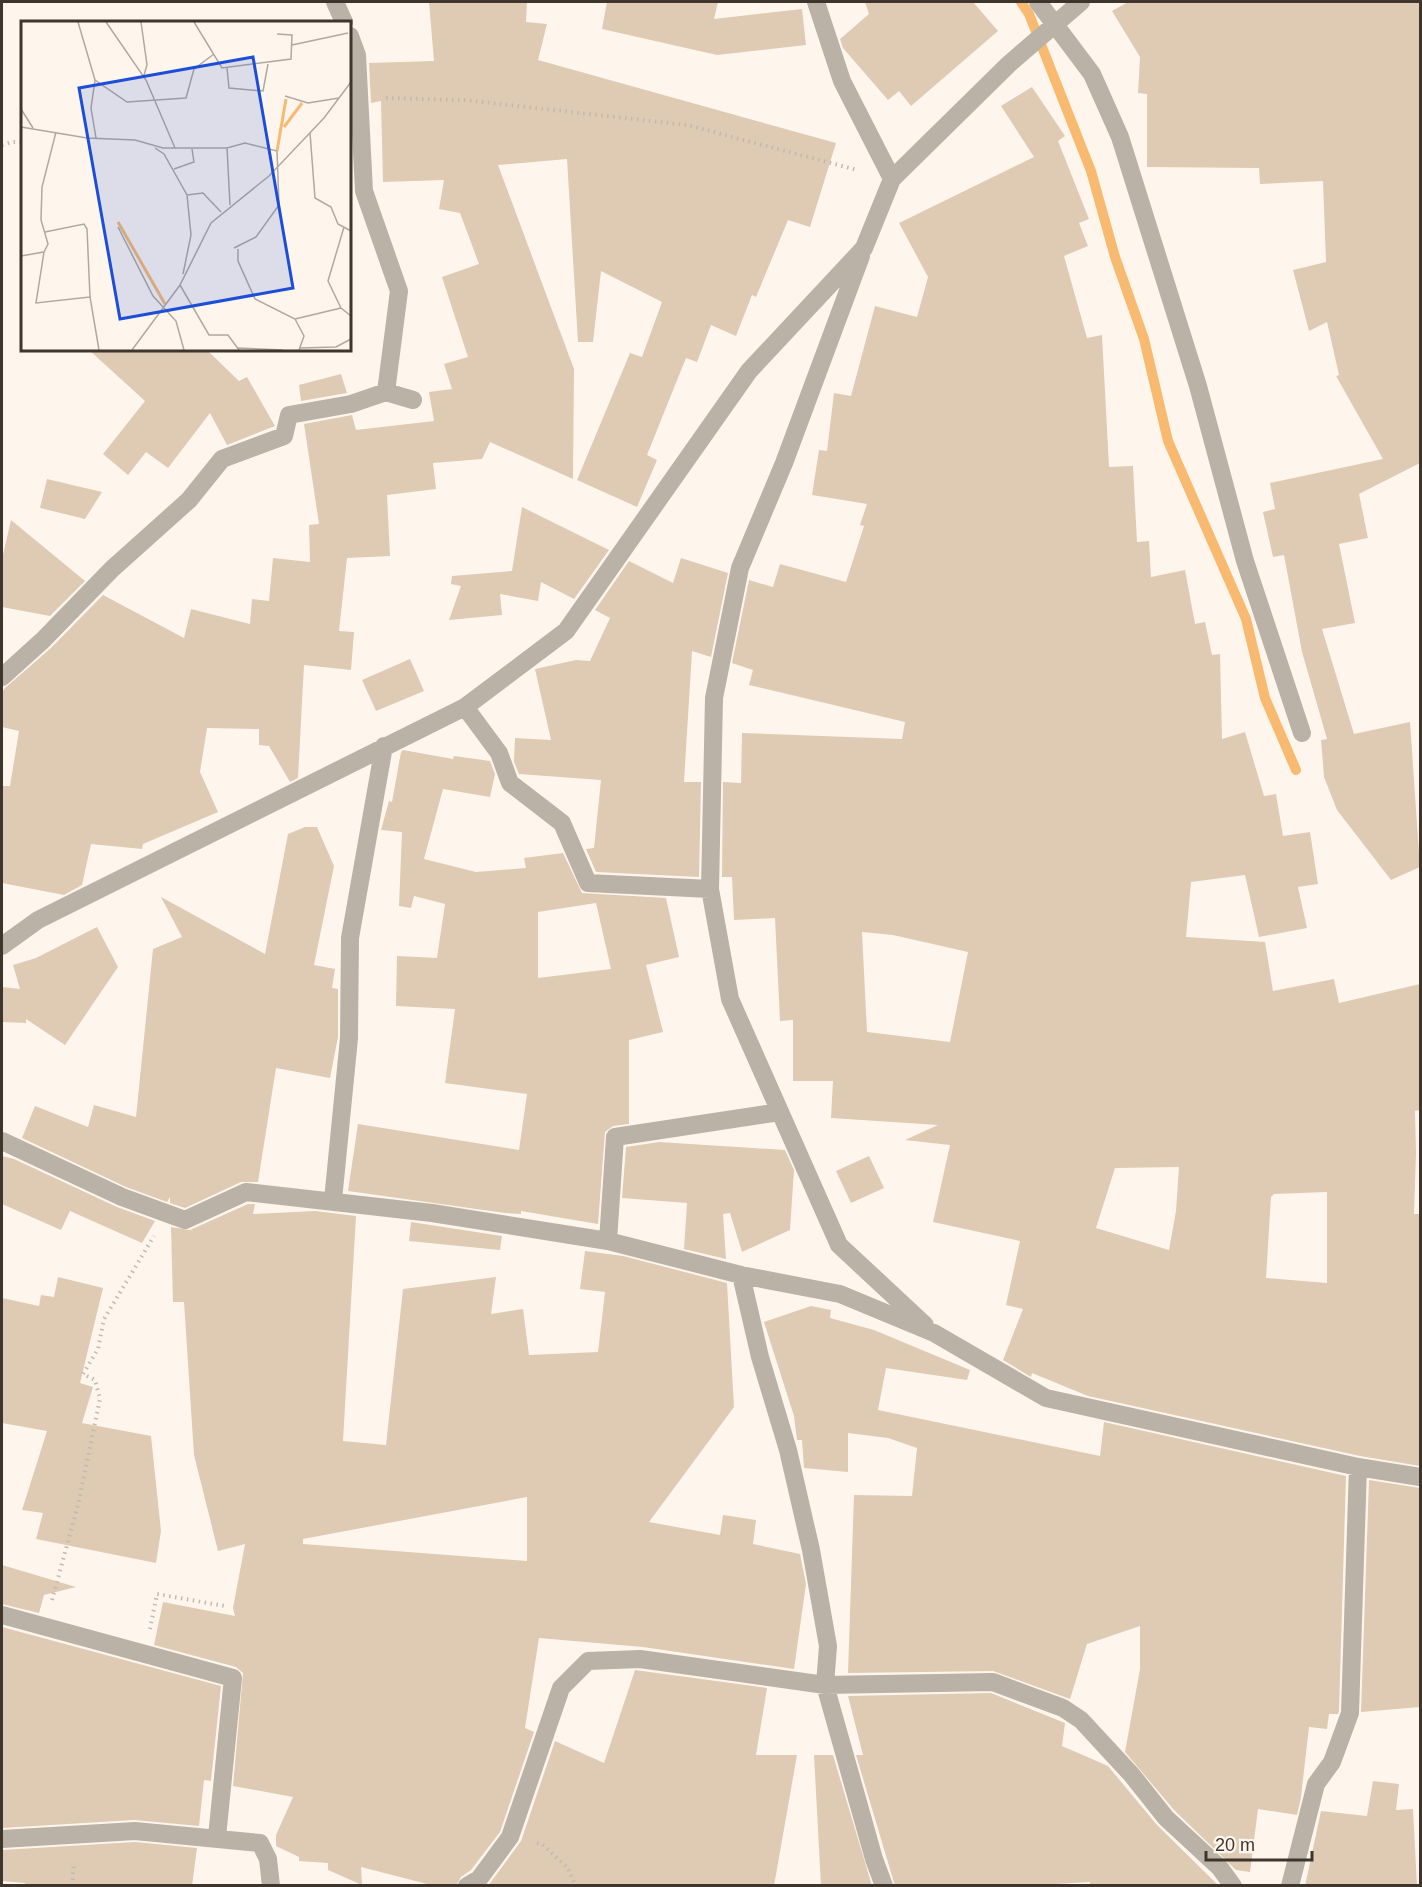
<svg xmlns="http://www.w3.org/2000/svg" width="1422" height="1887" font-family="Helvetica,sans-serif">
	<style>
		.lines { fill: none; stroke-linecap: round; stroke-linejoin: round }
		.stream { stroke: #f8ba70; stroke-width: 10 }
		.building { fill: #dfcab4; fill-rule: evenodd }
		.path { stroke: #c2bab0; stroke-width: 4; stroke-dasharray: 1.5 4.5; stroke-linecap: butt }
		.minor { stroke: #bab1a7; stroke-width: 18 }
		.inset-river { fill: none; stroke: #f8ba70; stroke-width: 3 }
		.inset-road { fill: none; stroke: #b1a9a0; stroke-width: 1.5 }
		.view { fill: #1d4ed8; fill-opacity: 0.15; stroke: #1d4ed8; stroke-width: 3 }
		.inset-edge { fill: none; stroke: #3e362d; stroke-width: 3 }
	</style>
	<rect width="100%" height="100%" fill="#fef6ec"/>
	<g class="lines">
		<!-- stream -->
		<path class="stream" d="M1021 2 1029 14 1091 171 1115 257 1144 339 1168 441 1246 619 1265 698 1296 770"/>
	</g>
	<!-- building -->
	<path class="building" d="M429 2H527L526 22 547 24 538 60 836 143 810 227 788 220 756 297 752 295 736 336 711 325 697 362 686 358 647 455 657 460 637 507 577 480 630 353 642 357 662 302 601 271 593 342H578L567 159 498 165 574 369 573 479 490 442 482 459 433 463 436 489 387 495 390 556 347 558 339 631 354 632 351 670 304 665 298 778 290 782 269 746 259 745V729L207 728 200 772 218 812 143 844 142 849 91 844 82 885 64 895 2 883V786H10L19 731 2 727V692L5 688 51 648 103 595 184 638 191 609 250 624 252 599 269 601 273 558 310 562 309 525 319 524 304 424 352 415 356 430 434 421 429 392 452 389 444 364 468 357 442 277 479 264 460 213 439 209 444 180 383 182 381 101 371 103 369 63 434 61Z
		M607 2H718L714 19 802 9 806 45 717 55 602 29Z
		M865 2H973L998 31 911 106 899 91 888 100 843 48 840 39 869 14Z
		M1128 2H1420V463L1359 494 1368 538 1339 544 1355 623 1322 629 1354 734 1410 722 1420 867 1391 880 1337 810 1324 777 1321 740 1327 739 1302 652 1284 555 1273 557 1263 512 1275 509 1270 483 1383 459 1336 376 1339 375 1327 322 1309 331 1293 270 1326 262 1323 181 1260 184 1259 168 1147 167V94L1138 93 1140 57 1112 11Z
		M1032 87 1065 136 1058 141 1089 219 1079 223 1088 246 1064 256 1087 338 1102 335 1109 467 1133 466 1137 542 1149 541 1151 577 1185 570 1195 624 1205 622 1212 655 1220 654 1222 739 1245 732 1264 796 1276 794 1283 836 1310 832 1318 884 1298 887 1307 928 1259 937 1245 875 1191 882 1186 937 1265 942 1273 991 1334 979 1339 1003 1420 984V1110L1415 1111 1416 1153 1414 1214H1420V1466L1360 1456 1088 1396 1032 1373 1031 1377 1003 1360 1023 1309 1006 1305 1020 1241 933 1222 950 1145 905 1140 938 1125 831 1118 833 1081H793V1020L780 1021 775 918 734 920 732 877H722L723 782 741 783 742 733 902 739 905 722 749 685 753 670 732 663 749 580 773 587 780 564 846 582 864 526 860 525 867 504 812 495 819 450 827 451 834 393 851 396 875 306 917 317 928 277 899 223 1034 157 1001 106ZM862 932 893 935 968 952 950 1042 867 1032ZM1179 1167 1176 1211 1169 1250 1096 1228 1115 1168ZM1327 1192V1283L1266 1278 1271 1197 1274 1194Z
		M89 350H207L239 381 247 377 275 426 227 445 210 413 168 468 146 452 128 475 103 454 145 401Z
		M341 374 347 393 301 401 299 385Z
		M47 479 102 492 85 519 40 508Z
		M522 507 609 550 574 599 541 582 538 601 500 594 502 615 449 620 461 586 451 584 452 576 512 571Z
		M11 520 85 581 50 616 2 607V559Z
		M681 558 728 573 711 657 692 651 684 782H701L699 877 596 872 586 849 594 848 601 780 519 774 514 762 515 738 551 740 535 669 576 660 590 661 610 618 595 610 629 561 673 583Z
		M410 659 424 691 376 711 362 680Z
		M403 750 453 759 454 756 490 761 495 774 490 797 443 789 424 859 476 872 526 868 524 858 563 853 582 893 666 898 679 957 646 965 663 1032 629 1040V1124L613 1126 605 1132 598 1224 521 1211V1214L505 1213 348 1191 358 1124 519 1150 527 1094 445 1083 455 1009 396 1006 397 956 437 958 445 904 414 896 411 908 399 906 402 832 381 830 389 801 392 802 401 752ZM596 903 611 969 538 978V912Z
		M305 827H317L334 866 314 965 335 969 332 988 338 989V1037L330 1078 276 1068 258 1182H241L185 1208 170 1203V1197L167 1202 126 1187 22 1138 35 1106 88 1127 94 1105 136 1117 153 949 182 937 161 897 265 954 288 834Z
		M97 927 118 967 65 1045 26 1019V1023L2 1022V987L20 989 13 965 36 958Z
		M659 1142 785 1150 794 1170 790 1230 742 1252 730 1213 723 1214 726 1259 684 1249 687 1203 622 1198 626 1147Z
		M2 1156 14 1159 117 1207 155 1221 142 1243 70 1211 61 1230 2 1204Z
		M869 1156 884 1188 851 1203 836 1171Z
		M248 1204H255L253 1214 315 1211 356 1216 343 1441 386 1445 403 1289 496 1277 491 1314 523 1309 529 1355 598 1352 605 1292 580 1289 585 1251 623 1256 727 1283 734 1407 649 1522 720 1535 723 1515 756 1520 753 1544 800 1554 806 1584 794 1669 643 1647 539 1638 525 1728 534 1732 500 1832 471 1870 461 1877 456 1886H435L361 1867 362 1885 328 1870V1863L299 1861V1857L276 1846V1835L293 1797 233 1786 243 1673 236 1667 154 1645 163 1602 235 1616 233 1608 245 1544 218 1551 194 1455 184 1302H173L171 1227 190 1230ZM527 1497V1561L303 1544V1539Z
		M411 1222 502 1236 500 1250 409 1241Z
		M58 1277 103 1288 80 1383 93 1387 82 1423 151 1436 161 1531 156 1563 36 1539 43 1513 22 1510 47 1431 2 1423V1298L39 1306 41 1295 54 1297Z
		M811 1306 831 1310 830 1318 874 1330 970 1370 967 1380 886 1368 878 1410 1100 1456 1104 1422 1346 1476 1339 1711 1338 1714H1329L1327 1729 1309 1727 1301 1797 1297 1815 1258 1809 1250 1872 1236 1870 1174 1810 1125 1752 1140 1669V1626L1087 1644 1070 1699 993 1671 848 1673 854 1495 912 1496 917 1448 888 1438 848 1433V1472L804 1468 802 1440H797L794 1416 764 1322Z
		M1369 1480 1420 1488V1707L1361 1712Z
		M2 1565 76 1587 44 1595 39 1613 2 1604Z
		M2 1627 221 1686 211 1781 204 1780 199 1826 134 1820 2 1828Z
		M635 1670 767 1688 756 1755H797L774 1886H488L521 1841 555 1741 604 1763Z
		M991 1693 1065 1723 1062 1746 1108 1766 1157 1825 1219 1886H1090V1882L1024 1886H895L856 1755H863L848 1696Z
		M814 1755H833L872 1886H821Z
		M1373 1781 1399 1784 1396 1810 1413 1809 1417 1886H1305L1321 1811 1367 1816Z
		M135 1842 197 1848 192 1886H24L25 1883 2 1881V1850Z"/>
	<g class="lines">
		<!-- path -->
		<path class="path" d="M386 98 464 100 687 125 857 170
			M2 145 12 142H22
			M52 1600 78 1505 100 1399 95 1380 83 1374 98 1349 104 1319 154 1236
			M150 1629 157 1594 225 1606
			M537 1843 542 1844 567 1867 576 1886
			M72 1886 74 1862"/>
		<!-- minor -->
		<path class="minor" d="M335 2 344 22
			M816 2 842 81 892 179
			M1038 2 1092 74 1120 137 1198 386 1245 561 1302 733
			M350 36 357 55 364 191 399 291 386 392
			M861 256 784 463 740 568 714 698 710 889 730 999 839 1245 925 1325
			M2 677 43 640 112 569 189 500 222 459 284 436 289 415 351 404 386 392 413 400
			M465 707 499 753 510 783 562 823 588 883 710 889
			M2 946 38 920 465 707 566 631 749 371 864 248 892 179 1009 64 1081 2
			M2 1141 122 1197 185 1220 246 1192 432 1213 608 1241 741 1275 840 1294 934 1333 1046 1398 1358 1467 1420 1477
			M333 1200 349 1038 350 938 384 746
			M608 1241 615 1137 780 1112
			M741 1275 760 1357 788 1450 811 1550 828 1646 825 1685 874 1859 884 1886
			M2 1615 233 1678 217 1837
			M2 1839 135 1831 260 1843 268 1859 271 1886
			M467 1886 479 1879 510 1837 561 1688 588 1661 640 1659 825 1685 993 1682 1063 1708 1081 1720 1131 1774 1166 1818 1220 1868 1233 1886
			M1290 1886 1316 1784 1332 1762 1350 1713 1358 1467"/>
	</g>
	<!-- overview -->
	<g transform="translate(21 21)">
		<rect width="330" height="330" fill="#fef6ec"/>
		<path class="inset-river" d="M263 106 281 82M256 130 265 78M97 201 144 283"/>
		<path class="inset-road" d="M57 1 74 59 106 81 165 77 173 48 193 33M85 1 125 59 154 127M120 1 126 44 123 54M173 1 201 47 270 38 271 14 256 13M271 24 327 12M206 47 208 67 242 70 247 43M74 59 70 87 75 117M264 75 287 82 318 77M0 88 12 107M0 106 66 117 114 119 142 127H206L224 122 256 130 258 184 235 216 213 227M289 112 294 177 310 186 317 203 330 210M134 127 143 133 166 174 170 214 162 253M206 127 209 184M153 148 173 141 171 128M166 174 182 172 200 191M97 206 132 275 155 300 163 329M323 206 307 260 320 287 330 295M24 211 63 203 66 208 69 276 78 329M217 228V240L234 278 274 298 283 315 278 329M23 231 27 223 20 199 21 166 35 111M0 235 23 231 15 282 69 276M159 264 188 314H207L218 329M274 298 320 287M217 327 262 329M279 327 315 326 330 318M111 329 159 264 190 202 248 155 303 97 330 61"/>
		<path class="view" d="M232 36 272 267 99 298 58 67Z"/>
		<rect width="330" height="330" class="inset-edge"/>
	</g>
	<!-- border -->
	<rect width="1422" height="1887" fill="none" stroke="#3e362d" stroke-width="6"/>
	<!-- scale -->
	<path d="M1206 1851v9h106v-9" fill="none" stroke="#3e362d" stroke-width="3"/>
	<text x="1215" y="1851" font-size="18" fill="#3e362d" stroke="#fef6ec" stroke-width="4.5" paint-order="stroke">20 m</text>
</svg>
